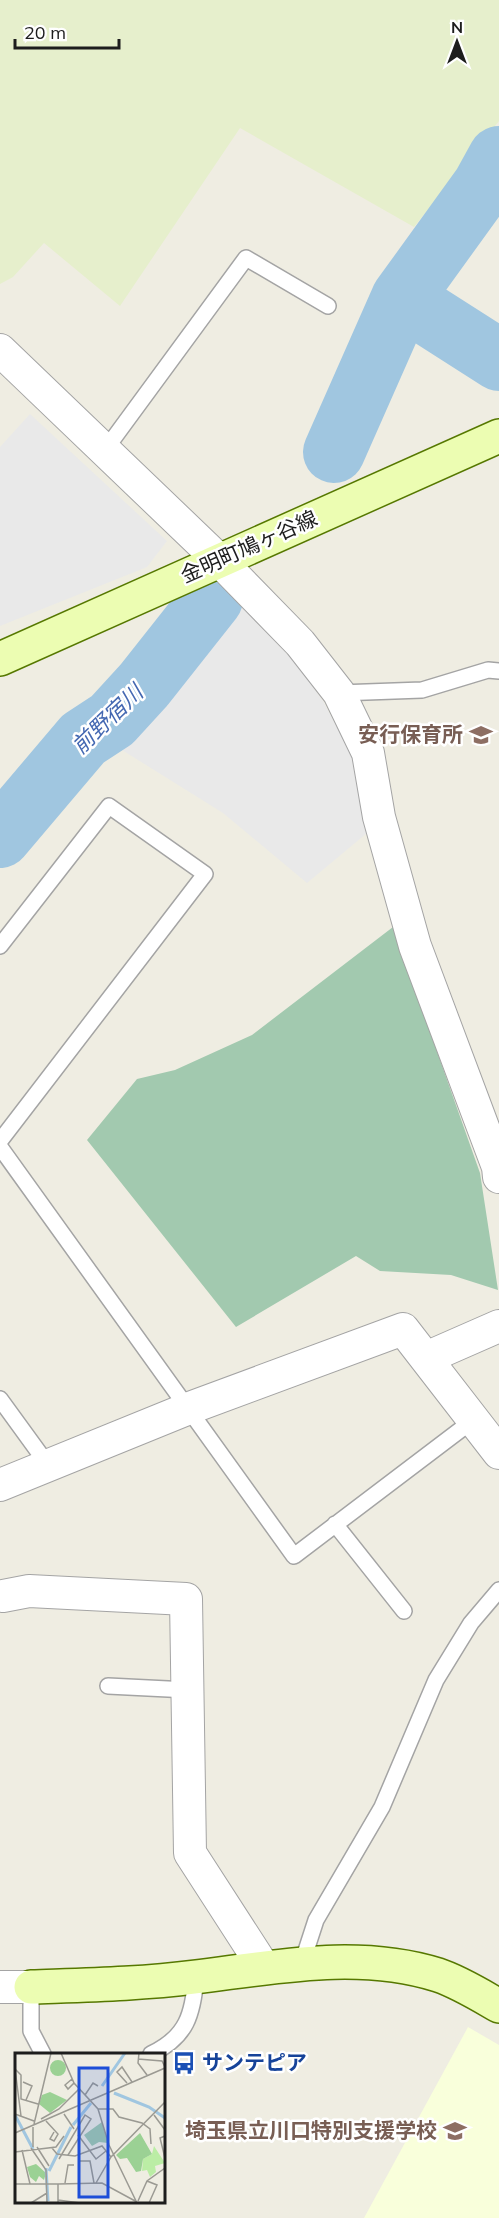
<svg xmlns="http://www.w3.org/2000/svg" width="499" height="2218" font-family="Mulish,'Noto Sans JP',sans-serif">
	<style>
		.education { fill: #f9ffdb }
		.farmland { fill: #e6efcc }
		.cemetery { fill: #a2c9af }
		.parking { fill: #e9e9e9 }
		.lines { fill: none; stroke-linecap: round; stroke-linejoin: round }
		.river { stroke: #a0c6e0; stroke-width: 62 }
		.lane-casing { stroke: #a4a4a4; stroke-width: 18 }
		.street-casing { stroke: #a4a4a4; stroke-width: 34 }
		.secondary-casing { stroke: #567800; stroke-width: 36 }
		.lane { stroke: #fff; stroke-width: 15 }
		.street { stroke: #fff; stroke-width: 32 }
		.secondary { stroke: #ecfdb2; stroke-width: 33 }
		.labels { text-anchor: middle; stroke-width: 5; stroke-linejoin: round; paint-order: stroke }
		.street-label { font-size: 21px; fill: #1d1d1d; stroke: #fff }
		.education-label { font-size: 21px; font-weight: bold; fill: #785e54; stroke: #fff; text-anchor: end }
		.transit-label { font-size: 21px; font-weight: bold; fill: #164399; stroke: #fff; text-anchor: start }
		.water-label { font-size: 22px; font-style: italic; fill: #4468b2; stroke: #fff }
		.inset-river { fill: none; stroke: #a0c6e0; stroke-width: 3 }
		.inset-road { fill: none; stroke: #9b9a93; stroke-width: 1.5 }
		.view { fill: #1d4ed8; fill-opacity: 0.15; stroke: #1d4ed8; stroke-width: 3 }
		.inset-edge { fill: none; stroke: #1d1d1d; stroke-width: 3 }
	</style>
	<rect width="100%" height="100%" fill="#efede2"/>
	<!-- education -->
	<path class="education" d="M468 2027 499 2045V2218H364Z"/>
	<!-- farmland -->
	<path class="farmland" d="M0 0H499V121L414 227 240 128 120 306 44 243 13 277 0 284Z"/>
	<!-- cemetery -->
	<path class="cemetery" d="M393 927 480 1173 498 1290 451 1275 380 1271 356 1256 236 1327 87 1140 137 1079 175 1070 252 1035Z"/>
	<!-- parking -->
	<path class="parking" d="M30 414 167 541 147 567 0 626V447Z
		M235 600 295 662 323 701 351 753 367 833 307 883 223 813 106 740 220 606Z"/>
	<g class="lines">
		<!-- river -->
		<path class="river" d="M402 298 483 186 499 157
			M334 452 402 298 499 360
			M0 837 83 739 112 720 144 685 212 599"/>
		<!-- lane casing -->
		<g class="lane-casing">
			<path id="lane" d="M105 450 246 258 328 306
				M339 693 422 690 488 670 499 671
				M0 946 109 806 205 874 0 1141
				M0 1147 294 1556 472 1421
				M0 1399 48 1465
				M335 1524 404 1611
				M108 1686 188 1690
				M302 1963 316 1920 382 1807 436 1680 471 1623 499 1590
				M31 1987V2031L43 2054
				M151 2054C187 2037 193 2014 196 1977"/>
		</g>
		<!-- street casing -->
		<g class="street-casing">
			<path id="street" d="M0 350 219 560 300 643 339 693 368 753 379 817 415 946 498 1167 499 1177
				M426 1358 499 1326
				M0 1485 187 1409 403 1329 499 1453
				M3 1596 29 1591 186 1599 190 1853 263 1966
				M0 1987H31"/>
		</g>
		<!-- secondary casing -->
		<g class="secondary-casing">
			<path id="secondary" d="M0 659 499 436
				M31 1987C86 1985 141 1984 195 1977 276 1967 358 1950 438 1975 459 1982 480 1995 499 2006"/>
		</g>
		<!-- lane -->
		<use href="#lane" class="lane"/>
		<!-- street -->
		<use href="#street" class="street"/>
		<!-- secondary -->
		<use href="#secondary" class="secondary"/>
	</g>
	<!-- icons -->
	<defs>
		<g id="school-bare" transform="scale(1.8)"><path d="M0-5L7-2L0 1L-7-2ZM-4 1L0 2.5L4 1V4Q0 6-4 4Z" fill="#8d6e63" stroke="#fff" stroke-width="2.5" paint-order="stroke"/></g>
		<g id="bus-bare" transform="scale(1.8)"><path d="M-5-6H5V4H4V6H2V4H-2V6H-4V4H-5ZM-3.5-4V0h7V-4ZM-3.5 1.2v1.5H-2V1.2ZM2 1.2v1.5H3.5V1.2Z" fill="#1a4fb4" stroke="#fff" stroke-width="2.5" paint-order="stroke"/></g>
	</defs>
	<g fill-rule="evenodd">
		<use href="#school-bare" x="481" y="735"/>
		<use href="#bus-bare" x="184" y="2063"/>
		<use href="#school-bare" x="455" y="2131"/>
	</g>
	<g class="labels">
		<!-- street labels -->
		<g class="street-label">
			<text transform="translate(249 547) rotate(-24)" y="7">金明町鳩ヶ谷線</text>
		</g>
		<!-- education labels -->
		<g class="education-label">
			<text x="463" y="742">安行保育所</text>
			<text x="437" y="2138">埼玉県立川口特別支援学校</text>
		</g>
		<!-- transit labels -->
		<g class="transit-label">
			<text x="202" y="2070">サンテピア</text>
		</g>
		<!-- water labels -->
		<g class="water-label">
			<text transform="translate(107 719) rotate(-44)" y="8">前野宿川</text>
		</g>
	</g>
	<!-- overview -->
	<g transform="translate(15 2053)">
		<rect width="150" height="150" fill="#efede2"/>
		<path d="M139 93 150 110 140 113 141 119 135 124 132 117 127 118 128 106 137 101Z" fill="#bbeda5"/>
		<path d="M35 15a8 8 0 1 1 16 0a8 8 0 1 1-16 0ZM35 39 52 47 35 60 24 51 27 42ZM125 80 137 101 128 106 126 118 121 119 112 105 105 106 101 102ZM21 111 31 120 29 127 24 123 21 129 15 124 12 114Z" fill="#9bd194"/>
		<path d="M87 69 93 90 84 89 77 93 69 82Z" fill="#a2c9af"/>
		<path class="inset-river" d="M87 33 110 0M99 40 134 54 150 65M0 62 18 96M58 72 76 50M31 115 33 148M34 118 56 74"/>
		<path class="inset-road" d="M46 0 59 30 83 56 94 92 122 150M124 0 123 10 132 22M123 6 147 8 150 14M0 16 6 22V46L23 51M0 16 6 63M57 26 50 32 53 36 59 30M8 29 17 33 11 47M112 30 102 19 107 14 117 29M70 42 78 30 83 33M83 56H98L104 64 127 70 135 76 136 91M0 61 19 68M49 61 59 76M139 62 150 77M26 66 44 56 64 36M31 68 43 81 39 88 35 86 39 79M19 71 36 0M18 74V94M0 80 150 15M63 82 81 106 91 98M150 83 145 85 150 105M22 94 34 113M16 95 31 117 32 150M37 95 42 101 60 103 87 93 96 104M7 97 15 131M0 99 41 94 49 83M44 106 70 62 76 66 53 102M64 108H75L79 130M132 128 142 132 134 150M50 130 53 112H59M81 130 96 104 150 49M0 131H43V150M43 131 87 130 122 149M43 147 65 150M123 148 132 128 150 115M16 150 32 140"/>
		<path class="view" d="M64 15H93V144H64Z"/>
		<rect width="150" height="150" class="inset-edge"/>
	</g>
	<!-- north arrow -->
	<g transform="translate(457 42)" stroke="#ffffff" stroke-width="4.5" paint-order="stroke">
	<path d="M0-4.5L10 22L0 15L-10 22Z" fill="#1d1d1d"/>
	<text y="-9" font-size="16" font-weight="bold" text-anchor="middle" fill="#1d1d1d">N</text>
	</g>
	<!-- scale -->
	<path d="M15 39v9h104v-9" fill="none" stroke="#1d1d1d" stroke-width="3"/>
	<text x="24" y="39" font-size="18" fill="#1d1d1d" stroke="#ffffff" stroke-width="4.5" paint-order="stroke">20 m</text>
</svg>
